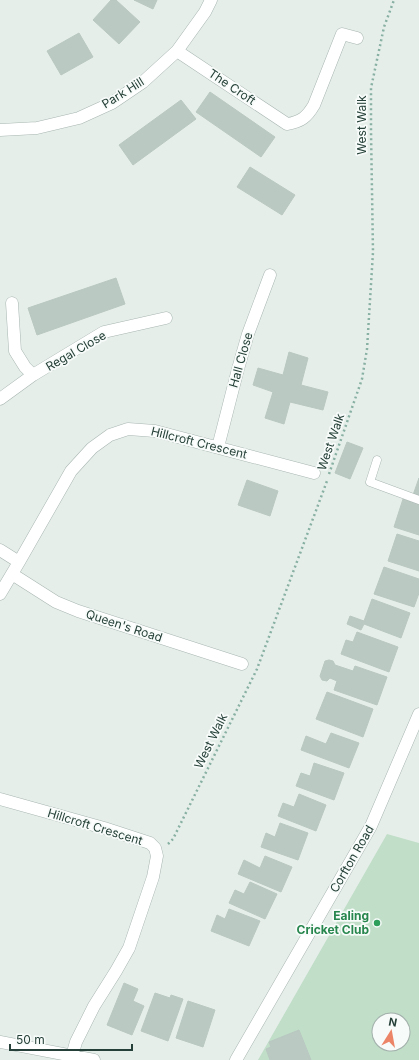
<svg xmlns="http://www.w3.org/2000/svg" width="419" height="1060" font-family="Inter,sans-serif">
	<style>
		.green { fill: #c0dec8; fill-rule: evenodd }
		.building { fill: #bbc9c3; stroke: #b9c8c1 }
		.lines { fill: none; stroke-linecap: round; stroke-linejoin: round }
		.lane-casing { stroke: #a8b6b1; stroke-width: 9 }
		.street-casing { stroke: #a8b6b1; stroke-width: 13 }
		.path { stroke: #88b0a3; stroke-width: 2.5; stroke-dasharray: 2 3; stroke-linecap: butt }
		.lane { stroke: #fff; stroke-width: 8 }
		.street { stroke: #fff; stroke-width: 12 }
		.leisure-dot { fill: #2e9e5b; stroke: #f7fbf9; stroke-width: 1.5 }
		.labels { text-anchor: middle; stroke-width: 3.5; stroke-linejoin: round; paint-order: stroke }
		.street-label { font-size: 12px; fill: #254038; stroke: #f7fbf9 }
		.leisure-label { font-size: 12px; font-weight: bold; fill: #27864d; stroke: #f7fbf9; text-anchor: end }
	</style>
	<rect width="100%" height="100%" fill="#e6eeea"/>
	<!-- green -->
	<path class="green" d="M387 834 419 843V1060H258ZM379 1020H403V1044H379Z"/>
	<!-- building -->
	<path class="building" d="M111 0H116L140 22 119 44 93 20Z
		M134 0H157L153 9Z
		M79 33 93 57 61 75 47 51Z
		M210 92 275 137 261 157 196 112Z
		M181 100 196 119 133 165 119 145Z
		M250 167 295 195 282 215 237 187Z
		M116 278 125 304 37 335 28 308Z
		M289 352 308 358 301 385 328 392 323 410 290 402 284 424 265 418 273 392 253 385 258 368 283 375Z
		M347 442 363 448 350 479 335 473Z
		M419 478V498L413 495Z
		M247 480 278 491 270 516 238 505Z
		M403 499 419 505V535L394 527Z
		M397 534 419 541V571L388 561Z
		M384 567 419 579V593L414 607 374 594Z
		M372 599 410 613 401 638 364 624 361 630 347 624 350 616 364 621Z
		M357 632 398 647 389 672 341 654 346 640 353 642Z
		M329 660 333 661 335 665 353 671 355 666 387 677 377 705 334 690 337 681 330 678 327 681 322 680 320 676 325 661Z
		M327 692 373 709 363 737 316 719Z
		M331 733 359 743 349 768 301 750 306 736 326 744Z
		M314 763 344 773 334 800 296 786 301 773 310 776Z
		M299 794 326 805 316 831 278 816 283 803 294 807Z
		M280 823 308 833 298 860 261 847 266 833 275 837Z
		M265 856 292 867 281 892 238 874 244 860 260 868Z
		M250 882 277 894 265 919 229 903 235 890 244 894Z
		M229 909 260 921 249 946 211 931 217 915 225 919Z
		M124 983 138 989 133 1001 144 1006 132 1035 107 1025Z
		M155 993 170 998 171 995 183 999 168 1041 141 1031Z
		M188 1001 215 1010 203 1047 176 1038Z
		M299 1030 311 1060H270L266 1049 271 1047 269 1042Z"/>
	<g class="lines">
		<!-- lane casing -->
		<g class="lane-casing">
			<path id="lane" d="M377 460 370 482 419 500"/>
		</g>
		<!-- street casing -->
		<g class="street-casing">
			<path id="street" d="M177 51 287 124C301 122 307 117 314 105L342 34 357 38
				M0 130 37 128 79 118 112 103 143 82 177 51 205 12 211 0
				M12 303 15 351 25 367 33 375
				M0 399 33 375 104 332 166 318
				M218 447 238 369 248 334 270 275
				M0 550 19 562
				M12 574 56 602 78 611 242 664
				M0 594 19 562 71 471 92 448 110 435 128 429 155 431 314 473
				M0 799 104 828 150 843 155 848 157 856 153 877 129 948 116 971 94 1006 76 1042 72 1056
				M0 1042 94 1060
				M236 1060 371 826 419 714"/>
		</g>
		<!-- path -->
		<path class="path" d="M329 474 362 379 367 349 373 252 371 131V88L384 27 394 0
			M168 844 173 839 257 669 327 481"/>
		<!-- lane -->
		<use href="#lane" class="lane"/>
		<!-- street -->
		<use href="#street" class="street"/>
	</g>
	<!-- markers -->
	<circle class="leisure-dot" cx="377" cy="923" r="4"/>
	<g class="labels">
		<!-- street labels -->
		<g class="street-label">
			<text transform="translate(232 87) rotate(34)" y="4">The Croft</text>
			<text transform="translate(123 93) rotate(-32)" y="4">Park Hill</text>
			<text transform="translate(362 125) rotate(-90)" y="4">West Walk</text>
			<text transform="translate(76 351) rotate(-30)" y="4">Regal Close</text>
			<text transform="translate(241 360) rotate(-74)" y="4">Hall Close</text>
			<text transform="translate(331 442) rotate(-71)" y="4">West Walk</text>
			<text transform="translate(199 443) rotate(14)" y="4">Hillcroft Crescent</text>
			<text transform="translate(124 626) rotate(18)" y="4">Queen's Road</text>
			<text transform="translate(211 741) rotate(-64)" y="4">West Walk</text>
			<text transform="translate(95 827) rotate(17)" y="4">Hillcroft Crescent</text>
			<text transform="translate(352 859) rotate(-60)" y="4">Corfton Road</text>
		</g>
		<!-- leisure labels -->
		<g class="leisure-label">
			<text x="369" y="920">Ealing<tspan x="369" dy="14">Cricket Club</tspan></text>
		</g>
	</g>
	<!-- north arrow -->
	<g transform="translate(391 1032) rotate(11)"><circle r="19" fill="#f7fbf9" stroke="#a3b0ac"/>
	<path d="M0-3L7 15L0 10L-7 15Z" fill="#ec8567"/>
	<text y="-6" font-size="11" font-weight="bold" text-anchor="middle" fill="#254038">N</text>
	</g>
	<!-- scale -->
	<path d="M10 1044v6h122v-6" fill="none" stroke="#254038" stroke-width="2"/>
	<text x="16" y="1044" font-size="12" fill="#254038" stroke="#f7fbf9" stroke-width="3" paint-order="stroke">50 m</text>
</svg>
